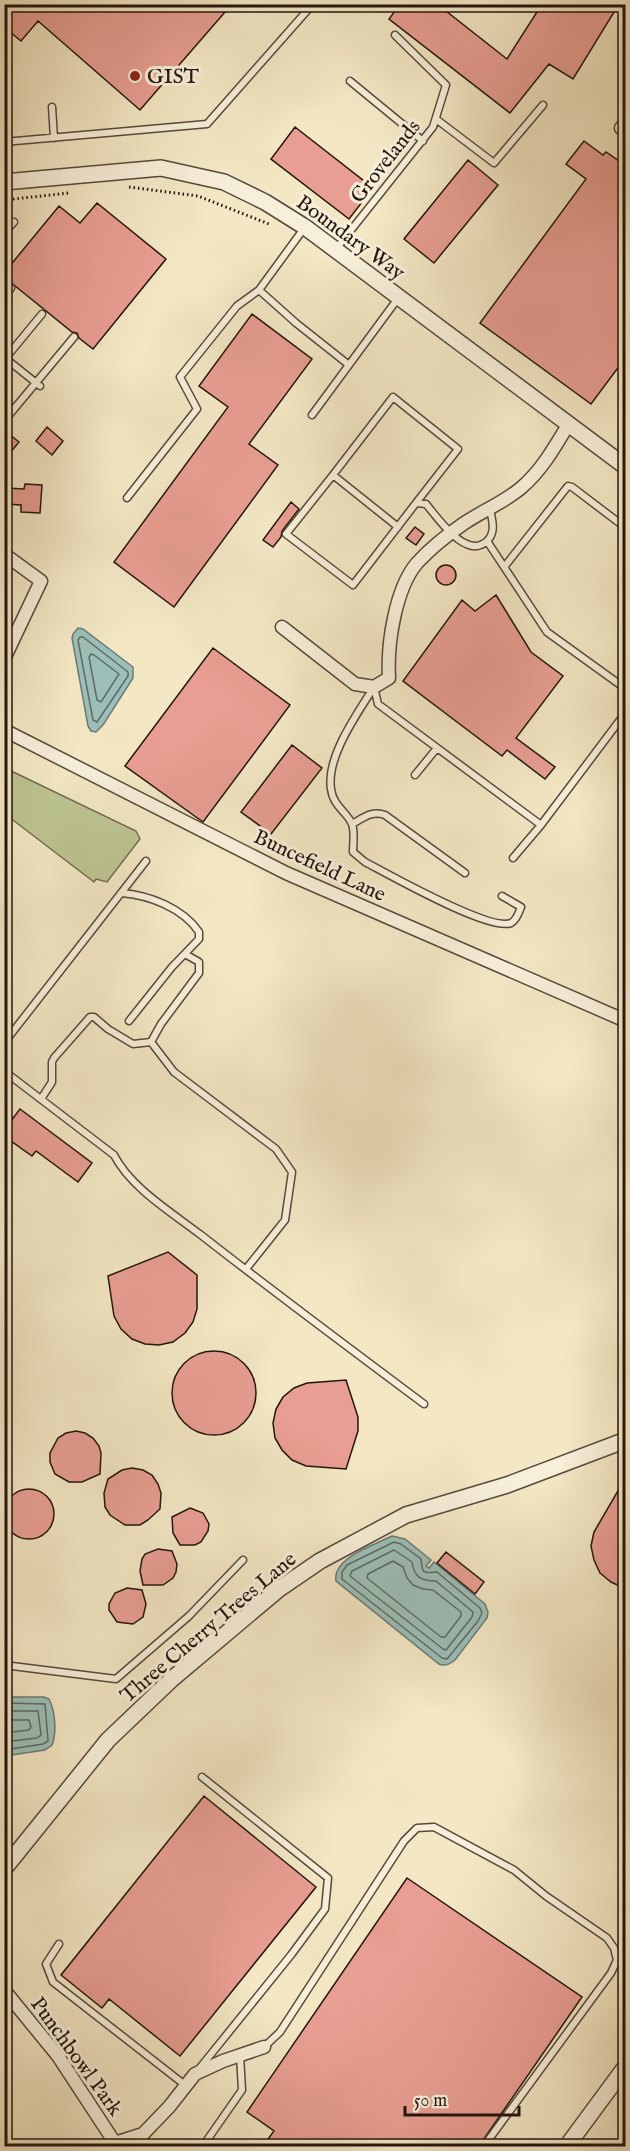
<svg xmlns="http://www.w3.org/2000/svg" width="630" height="2151" font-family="'IM FELL English',serif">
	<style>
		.green { fill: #bdc592; stroke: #706d50; stroke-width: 1.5 }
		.water { fill: #9cbfb9; stroke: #6b7b75; stroke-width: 1.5 }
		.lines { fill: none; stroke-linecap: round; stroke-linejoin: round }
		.shore { stroke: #5f6a64; stroke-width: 1.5 }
		.building { fill: #e89e92; stroke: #22150e; stroke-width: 1.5 }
		.service-casing { stroke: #564a3c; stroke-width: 9 }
		.minor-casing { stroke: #564a3c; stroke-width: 15 }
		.tertiary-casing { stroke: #564a3c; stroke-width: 18 }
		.path { stroke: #22150e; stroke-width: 3; stroke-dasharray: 1.5 3; stroke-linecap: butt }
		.service { stroke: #f7efd9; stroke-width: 6 }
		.minor { stroke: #f7efd9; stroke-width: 12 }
		.tertiary { stroke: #f7efd9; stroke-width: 15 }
		.poi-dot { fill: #8f2418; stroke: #f7efd9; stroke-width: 2 }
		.labels { text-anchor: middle; stroke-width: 6; stroke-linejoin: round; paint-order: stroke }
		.poi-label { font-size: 21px; fill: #22150e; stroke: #f7efd9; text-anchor: start }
		.street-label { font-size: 21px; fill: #22150e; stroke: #f7efd9 }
	</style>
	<rect width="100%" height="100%" fill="#f3e7c4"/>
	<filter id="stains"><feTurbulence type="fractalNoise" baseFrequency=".00333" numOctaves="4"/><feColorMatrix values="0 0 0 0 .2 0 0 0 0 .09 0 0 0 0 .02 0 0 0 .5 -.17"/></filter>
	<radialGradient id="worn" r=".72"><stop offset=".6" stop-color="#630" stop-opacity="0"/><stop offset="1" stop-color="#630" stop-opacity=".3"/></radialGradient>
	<!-- green -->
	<path class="green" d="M5 768 136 831 140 839 107 882 96 879 94 882 5 814Z"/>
	<!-- water -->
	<path class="water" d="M78 628 83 629 133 667V678L103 725 96 732 91 731 88 726 72 638 73 634Z
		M392 1536 405 1539 431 1560 426 1566 429 1568 434 1562 485 1604 488 1612 487 1618 455 1660C450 1664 445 1667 439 1664L336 1581C332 1558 374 1545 392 1536Z
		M5 1697H44L49 1699C55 1710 57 1733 52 1745L45 1750 5 1756Z"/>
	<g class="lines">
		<!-- shore -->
		<path class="shore" d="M80 637H83L128 672V676L97 722 93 720 78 640Z
			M91 654 94 655 119 674 101 702 97 700 89 657Z
			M394 1542 401 1544 421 1559C423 1574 421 1573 437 1572L480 1608 482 1613 478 1621 447 1659 442 1658 342 1579V1572L347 1565Z
			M394 1550 412 1562C414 1577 421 1581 436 1581L473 1612 472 1617 446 1650 443 1649 350 1576 352 1571Z
			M393 1561 403 1567 407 1578 413 1585 423 1589 433 1590 461 1612V1616L445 1637H441L367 1578 368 1574Z
			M4 1703 45 1704 48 1741 43 1744 4 1750
			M4 1711H38L41 1735 37 1738 4 1742
			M4 1720H29L31 1727 29 1730 4 1733"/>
	</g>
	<!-- building -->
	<path class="building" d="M4 4H232L140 110 38 21 21 41 4 27Z
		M400 4H437L507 59 542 4H619L573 79 549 64 510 113 389 19Z
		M295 127 373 188 349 219 271 159Z
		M584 141 603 155 606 152 626 166V357L591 404 480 323 586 179 566 164Z
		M468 160 498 185 434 263 404 239Z
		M97 203 166 259 93 349 79 338 77 333 72 332 4 277V273L59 206 80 223Z
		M252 314 312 359 249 444 278 465 174 607 114 562 228 407 199 386Z
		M47 427 63 441 52 455 36 441Z
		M4 430 19 442 4 460Z
		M25 484 42 485 40 513 21 512V505L6 504 7 488 24 489Z
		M291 502 299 509 282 531 281 537 273 547 263 540Z
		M415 527 424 534 416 545 406 538Z
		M436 575a10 10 0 1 1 20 0a10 10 0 1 1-20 0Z
		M496 595 531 652 563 676 516 738 555 767 545 779 507 750 502 756 403 681 462 600 475 611Z
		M213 648 290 705 203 822 125 766Z
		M292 745 322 768 271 834 241 812Z
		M20 1109 92 1163 78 1182 36 1151 32 1156 4 1136V1130Z
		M168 1252 197 1275V1309L193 1322 185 1333 173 1342 159 1345 145 1344 132 1339 121 1329 114 1316 108 1276Z
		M172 1393a42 42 0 1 1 84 0a42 42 0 1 1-84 0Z
		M346 1380 358 1417V1431L346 1469 306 1466 292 1460 282 1450 275 1438 273 1423 276 1409 283 1397 294 1388 307 1383Z
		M76 1431 85 1433 93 1438 99 1446 101 1453 100 1474 82 1482H69L55 1474 50 1462V1453L58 1438 66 1433Z
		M132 1468 143 1470 152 1475 158 1484 161 1493 160 1509 148 1520 140 1525H125L110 1515 105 1507 104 1493 108 1479 122 1470Z
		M626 1477V1589L611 1582 600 1573 594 1560 591 1546 594 1532Z
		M4 1514a25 25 0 1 1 50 0a25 25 0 1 1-50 0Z
		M190 1508 203 1513 209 1524 208 1531 201 1542 195 1545H180L173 1533 172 1517Z
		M158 1549 172 1551 177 1564 176 1572 173 1578 163 1585H143L140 1571 142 1559 145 1554Z
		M446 1552 484 1582 475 1594 437 1563Z
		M127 1588 142 1590 146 1604 143 1617 133 1624 117 1622 109 1610V1604L115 1593Z
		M204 1796 316 1887 180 2056 109 1999 102 2008 61 1975Z
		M407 1878 582 1997 479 2146H263L274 2131 247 2112Z"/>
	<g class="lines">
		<!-- service casing -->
		<g class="service-casing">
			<path id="service" d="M350 81 423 141
				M52 107 54 138
				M436 119 494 163 543 105
				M4 142 207 124 313 4
				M305 227 259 290 296 323 349 365
				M4 233 14 222
				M336 249 433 127 446 85 395 35
				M4 296 11 288
				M5 358 40 386
				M4 360 42 314
				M312 415 399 297
				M4 421 74 337
				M333 475 393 397 458 449 416 503
				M127 498 197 409 180 377 237 306 259 290
				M398 527 333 475 286 534 353 585 416 503 426 504C438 518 467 562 488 540 496 531 492 520 490 509
				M487 541 547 632 626 689
				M505 566 568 486 572 487 626 528
				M374 687C357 714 326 757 331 789 333 806 347 812 352 824 355 832 353 844 353 852L365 862C388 874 490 932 511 923 517 920 519 912 521 907L502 896
				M374 687 378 704 541 825 626 712
				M415 775 437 748
				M352 824C363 818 372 810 385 815L465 873
				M513 858 541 825
				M121 893C149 895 183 908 199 932V939L172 967 129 1021
				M185 954 199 962V973L161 1024 151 1042 174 1072 276 1149 292 1172 285 1220 246 1269
				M4 1043 146 861
				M4 1071 114 1155C131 1188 171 1212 201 1235 274 1292 349 1348 424 1404
				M41 1099 52 1082V1062L54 1058 90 1017H94L108 1029 133 1044 151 1042
				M4 1665 116 1679 189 1616 243 1560
				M59 1944 46 1964 53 1982 185 2085
				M264 2047 280 2032 404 1841 417 1828 434 1827 514 1870 546 1896 607 1938 614 1948 617 1960 611 1973 484 2146
				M199 2069 291 1955 325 1909 328 1878 202 1777
				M203 2146 242 2090 240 2056"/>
		</g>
		<!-- minor casing -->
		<g class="minor-casing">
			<path id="minor" d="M621 128 626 122
				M4 554 41 581 4 659
				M282 627 355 684 374 687 389 678C387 645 395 589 417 563 430 549 447 535 463 524 482 511 503 503 521 488 541 471 555 447 568 425
				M4 730 286 873 626 1021
				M4 1990 58 2056 115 2143 143 2134 169 2107 195 2074 223 2061 264 2047"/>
		</g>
		<!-- tertiary casing -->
		<g class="tertiary-casing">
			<path id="tertiary" d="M4 182 161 168 224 182 265 202 305 227 626 467
				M4 1869 108 1740 172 1679 279 1589 320 1561 406 1515 507 1485 626 1440
				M567 2146 626 2066"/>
		</g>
		<!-- path -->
		<path class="path" d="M129 187 198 196 269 224
			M4 200 69 193"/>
		<!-- service -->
		<use href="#service" class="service"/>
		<!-- minor -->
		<use href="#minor" class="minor"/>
		<!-- tertiary -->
		<use href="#tertiary" class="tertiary"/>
	</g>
	<!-- markers -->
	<circle class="poi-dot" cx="135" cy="76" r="6"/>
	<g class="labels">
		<!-- poi labels -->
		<g class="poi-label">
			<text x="147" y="83">GIST</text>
		</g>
		<!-- street labels -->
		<g class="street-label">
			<text transform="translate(385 161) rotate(-52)" y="7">Grovelands</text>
			<text transform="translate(351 237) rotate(36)" y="7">Boundary Way</text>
			<text transform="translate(320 865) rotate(25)" y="7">Buncefield Lane</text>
			<text transform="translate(208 1627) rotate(-40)" y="7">Three Cherry Trees Lane</text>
			<text transform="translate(77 2056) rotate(54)" y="7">Punchbowl Park</text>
		</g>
	</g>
	<!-- margin -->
	<rect width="630" height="2151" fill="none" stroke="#f3e7c4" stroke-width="24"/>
	<rect x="6" y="6" width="618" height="2139" fill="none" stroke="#22150e" stroke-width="3"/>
	<rect x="12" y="12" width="606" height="2127" fill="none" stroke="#22150e" stroke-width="1.5"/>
	<!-- scale -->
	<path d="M405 2106v9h114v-9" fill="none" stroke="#22150e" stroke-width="3"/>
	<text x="414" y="2106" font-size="18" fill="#22150e" stroke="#f7efd9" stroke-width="4.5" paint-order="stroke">50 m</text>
	<rect width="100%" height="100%" filter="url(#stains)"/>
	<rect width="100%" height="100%" fill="url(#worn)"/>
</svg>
